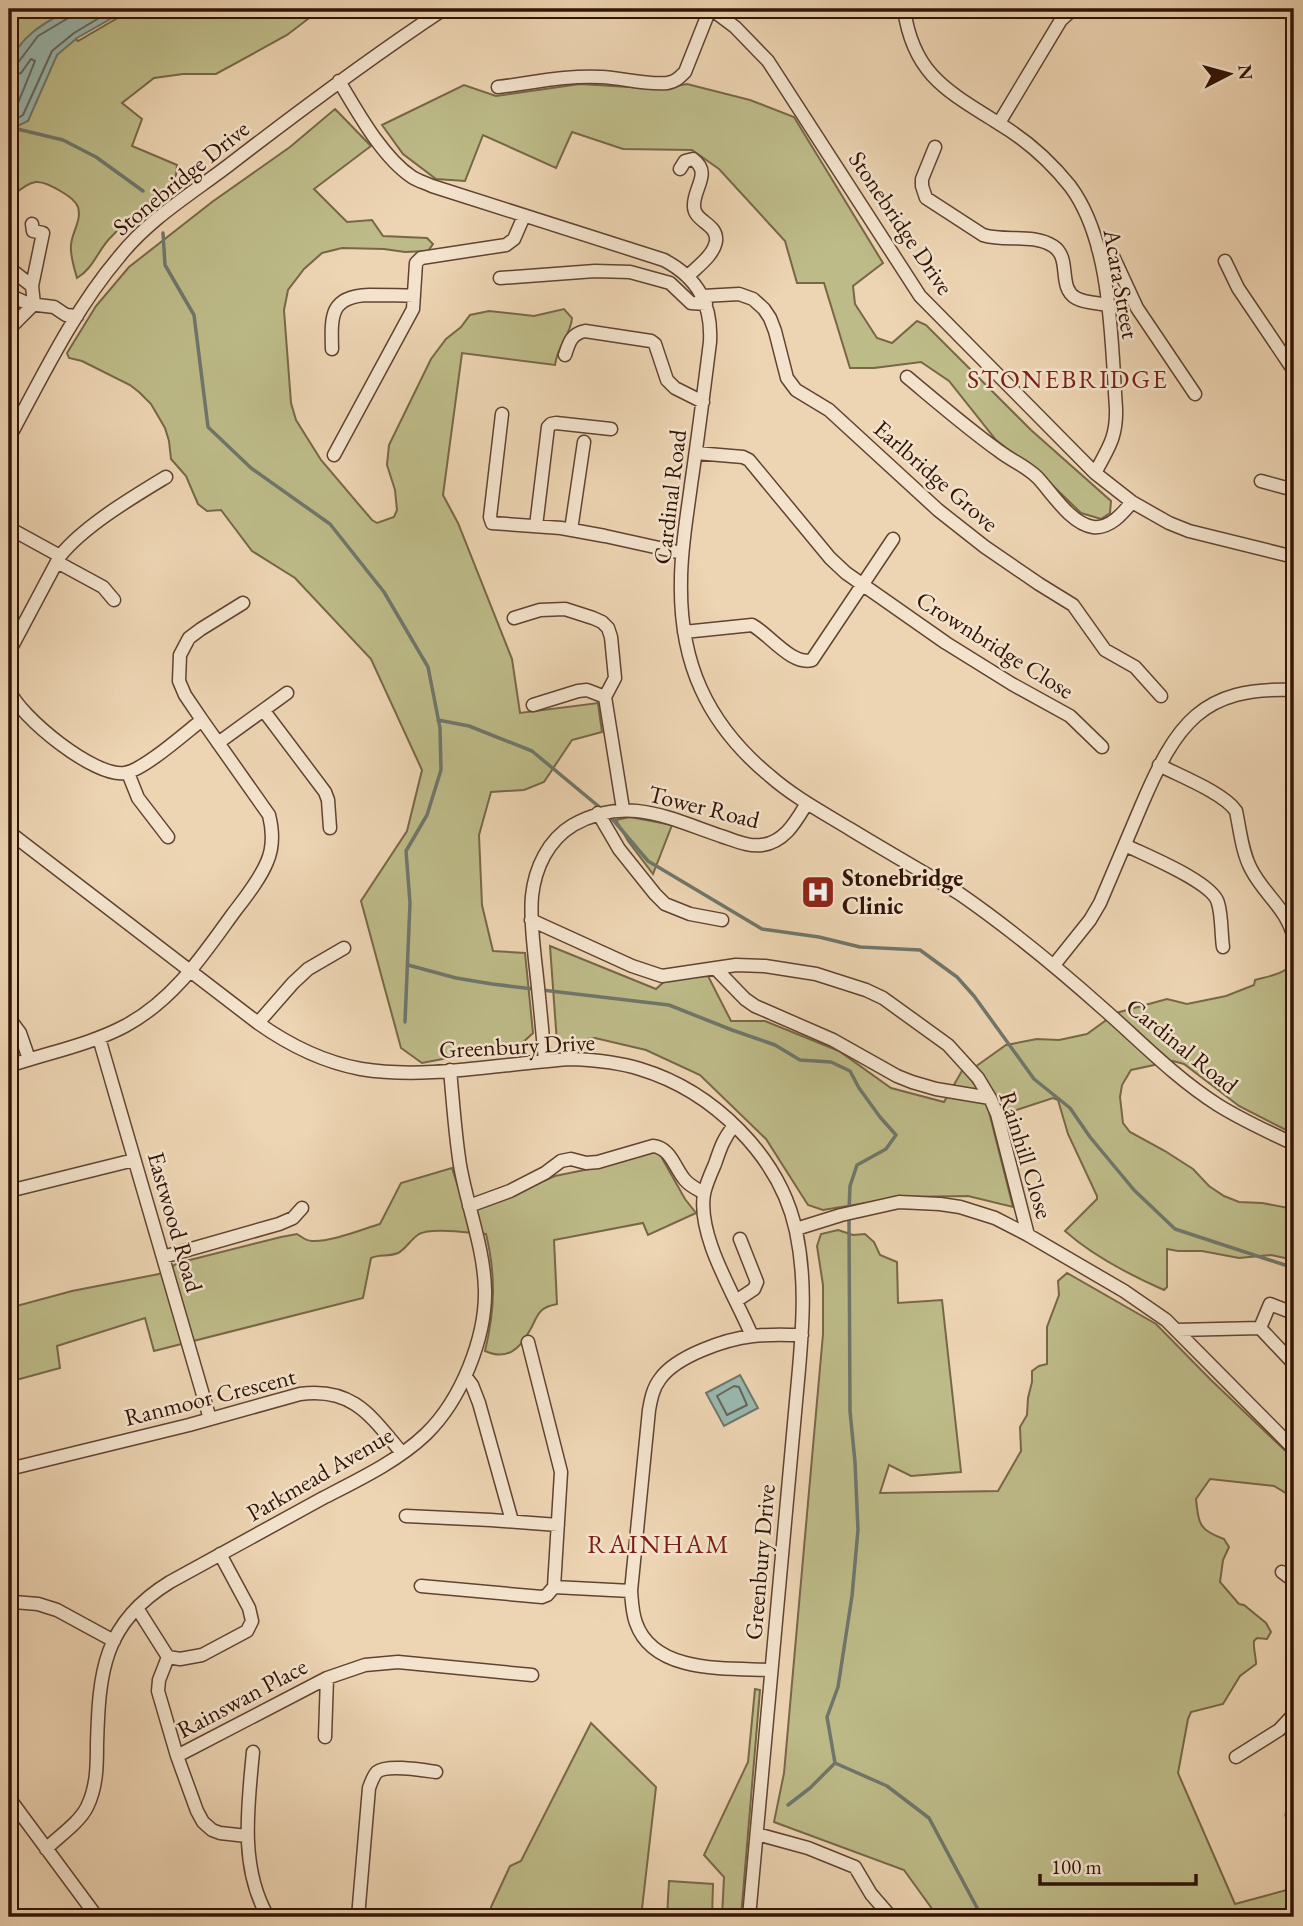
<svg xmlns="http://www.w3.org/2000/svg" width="1303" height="1926" font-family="'EB Garamond',serif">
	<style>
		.green { fill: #bdbb88; stroke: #776747; stroke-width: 2 }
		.water { fill: #99b8ae; stroke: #6f766b; stroke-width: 2 }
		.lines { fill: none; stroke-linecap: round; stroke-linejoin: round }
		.shore { stroke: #65665a; stroke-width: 2 }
		.stream { stroke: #6f766b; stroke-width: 3.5 }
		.minor-casing { stroke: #604331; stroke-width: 15 }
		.minor { stroke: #f3e3cd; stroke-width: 12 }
		.labels { text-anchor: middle; stroke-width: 5; stroke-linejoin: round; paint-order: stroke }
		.street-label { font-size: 24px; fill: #311306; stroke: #f3e3cd }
		.poi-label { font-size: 24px; font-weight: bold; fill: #311306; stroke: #f3e3cd; text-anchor: start }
		.neighbourhood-label { font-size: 26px; letter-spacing: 2px; fill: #7a1f14; stroke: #f3e3cd }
	</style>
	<rect width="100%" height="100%" fill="#edd4b2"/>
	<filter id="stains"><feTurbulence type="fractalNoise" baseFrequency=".00286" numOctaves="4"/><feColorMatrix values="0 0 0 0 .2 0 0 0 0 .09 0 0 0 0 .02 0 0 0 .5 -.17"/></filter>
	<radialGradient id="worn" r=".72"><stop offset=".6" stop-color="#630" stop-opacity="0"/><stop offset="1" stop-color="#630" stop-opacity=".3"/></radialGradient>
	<!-- green -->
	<path class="green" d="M26 9H67L51 18 78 41 133 9H321L287 35 216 74H183L154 78 122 103 142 119 132 146 177 165 176 175 170 184C151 201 130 218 112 236 98 249 94 268 77 278 74 267 70 256 71 245 72 232 82 220 78 207 75 200 69 196 62 192 36 176 33 180 9 198V21Z
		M580 84 661 89 687 84 750 100 794 117 883 263 853 286 855 304 877 338 892 343 917 321 926 325 1031 430 1111 501 1110 513 1101 519 1081 513 1047 480 996 440 949 381 921 362 874 368H850L824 283H797L785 241 719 169 692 150 623 149 572 132 556 168 483 135 465 181 436 179 403 154 382 125 464 85 496 96Z
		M335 109 371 146 314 189 347 222 372 220 383 236 427 238 433 244 428 251 405 252 384 249 342 248 322 253 304 269 288 290 284 310 291 403 296 420 321 460 372 520 377 523 394 517 397 510 395 490 387 465 389 445 431 359 446 339 461 327 470 315 489 311 534 316 564 309 572 318C571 335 557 346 555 365L462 353 443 495 458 523 512 659 520 713 598 703 602 732 572 740 544 782 524 790 491 792 479 835 482 905 493 951 525 953 533 1033 521 1044 422 1063 401 1048 361 901 407 831 422 770 371 659 295 578 252 551 221 510 207 511 198 504 186 476 171 459 169 441 165 428 151 404 139 392 130 385 82 361 69 358 67 353 96 306 129 267 212 202 290 147Z
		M630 817 672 825 653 874 628 841 616 820Z
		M550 946 656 989 668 978 708 976 731 1021H765L839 1051 891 1088 944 1102 963 1069 986 1100 1013 1207 968 1196 902 1197 823 1210 808 1205 766 1139 700 1075 646 1050 595 1038 557 1043Z
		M1294 961V1134L1239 1106 1184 1064 1173 1061 1131 1070 1122 1085 1120 1097 1123 1123 1130 1132 1165 1151 1193 1169 1209 1186 1224 1196 1239 1202 1262 1203 1294 1209V1260L1271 1255 1239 1258 1202 1251H1178L1167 1249V1287L1164 1290C1130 1275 1093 1256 1065 1231L1097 1199V1196L1068 1134 1058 1100 1053 1098 1001 1115 975 1067 1006 1045 1037 1039 1059 1040 1087 1034 1116 1013 1167 999 1187 1004 1226 996 1254 985 1255 980C1270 976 1286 974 1294 961Z
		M658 1151 685 1199 696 1213 648 1235 643 1223 554 1240 557 1304C552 1305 546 1306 542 1310 536 1315 534 1324 530 1330 520 1349 507 1361 485 1351 495 1309 496 1276 486 1234 469 1233 432 1227 419 1234 411 1239 406 1249 398 1253 389 1257 379 1254 371 1258L363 1298 154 1351 145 1318 57 1346 60 1368 9 1382V1308L72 1291 159 1274 178 1263 281 1237 297 1234C302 1237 306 1241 312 1241 331 1242 360 1230 380 1224L401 1183 452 1168 465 1209 515 1193 555 1176 604 1166Z
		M838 1230 853 1235 865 1234 874 1242 880 1255 897 1262 898 1303 942 1300 961 1472 911 1476 889 1465 880 1493 998 1491 1021 1451 1020 1427 1027 1415 1028 1398 1032 1382V1371L1039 1366 1047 1364V1327L1059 1295 1058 1281 1067 1273 1156 1324 1211 1380 1294 1459V1498L1274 1486 1210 1479 1196 1499C1199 1525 1199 1530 1224 1539L1229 1547 1223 1560 1220 1582 1239 1604 1244 1605 1266 1623 1271 1632 1267 1639 1257 1638 1254 1641C1253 1648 1256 1656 1256 1664L1240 1676 1223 1704 1191 1712 1188 1719 1178 1773 1235 1904 1294 1888V1917H938L904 1870 774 1822 784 1773 823 1334V1285L817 1246 821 1234Z
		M755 1689 760 1690 741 1917H722L724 1877 704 1855 748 1762Z
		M591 1723 656 1787 641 1917H490L491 1907 510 1866 521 1861Z
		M669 1881 713 1884 712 1917H667Z"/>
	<!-- water -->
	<path class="water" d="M70 9H128L77 38 57 55 28 121 9 130C9 116 6 75 10 64 19 36 46 22 70 9Z
		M740 1375 758 1408 724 1426 706 1393Z"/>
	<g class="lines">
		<!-- shore -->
		<path class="shore" d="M9 67 17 64 38 36 70 17 72 9
			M9 76 21 73 31 59 35 61 16 108 9 113
			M9 123 23 115 52 51 74 33 114 9
			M734 1386 739 1387 747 1405 727 1415 717 1396Z"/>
		<!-- stream -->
		<path class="stream" d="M9 127 63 140 96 157 143 191
			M163 233 165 265 194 315 208 427 251 468 330 524 384 592 428 667 440 728 441 770 427 815 406 851 410 903 405 1022
			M438 720 469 726 532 751 603 810
			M609 815 648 861 762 929 819 937 860 947 920 950 957 977 974 996 1034 1079 1070 1108 1090 1137 1134 1190 1175 1229 1294 1268
			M408 965 456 978 492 984 669 1005 732 1030 775 1045 800 1060 831 1062 850 1071 859 1088 880 1117 896 1135 886 1149 857 1165 850 1186 849 1210
			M849 1218 850 1411 855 1462 858 1530 852 1596 838 1687 827 1717 835 1763 887 1786 929 1818 982 1917
			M788 1805 810 1788 835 1763"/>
		<!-- minor casing -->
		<g class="minor-casing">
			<path id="minor" d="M711 9 735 27 768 61 920 296 1095 473 1132 502 1169 523 1189 531 1294 557
				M904 9C913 74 947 91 998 123 1025 139 1050 161 1070 186 1112 242 1111 340 1116 408 1117 438 1108 448 1095 473
				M339 81C357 111 382 157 412 177 418 181 426 183 432 186L664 260C698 278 712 304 710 342 704 390 698 437 691 485 687 516 681 548 681 580 679 662 707 724 770 776 794 797 822 812 850 829 886 851 923 872 960 894 1012 930 1060 970 1107 1012 1142 1043 1177 1079 1218 1105 1242 1120 1268 1132 1294 1144
				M498 87C532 83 567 75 601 77 623 78 645 85 667 83 675 82 679 78 685 72L710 9
				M999 123 1061 20 1073 9
				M935 147 922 179V186L926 198 983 235C1005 242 1033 233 1053 246 1072 258 1057 287 1076 298 1085 303 1098 303 1108 305
				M680 169 685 161 693 159C712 173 694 187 694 205 693 222 718 223 716 241 714 255 697 267 688 276
				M1098 249 1112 254 1137 308 1195 394
				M1225 261 1238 288 1294 371
				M9 268 32 286
				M500 278 595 271 630 272 670 283 691 303 706 304
				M9 295 29 304 54 307 66 315 77 316
				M703 296 739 294 753 299 764 309 770 318 775 331 787 378 796 390 829 410 938 510 985 547 1039 584 1073 605 1105 650 1135 667 1161 696
				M9 329 34 304 32 286 43 233 33 231 32 224
				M332 349C331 316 330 296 369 295 384 295 399 295 414 296
				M565 355C569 343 571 334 585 331L651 341 655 344 667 380 675 388 703 402
				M907 377C937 402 967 428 999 451 1012 461 1026 466 1038 478 1052 493 1071 524 1093 527 1110 529 1123 513 1132 502
				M502 414 490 517 492 523 561 528 605 536 682 553
				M9 438C42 377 74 310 119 257 149 219 191 194 229 165 299 111 370 58 444 9
				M696 453 743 457 749 460 830 558 846 573 946 643 1012 684 1070 716 1102 747
				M334 455 413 309 416 263 421 258 506 245 514 239 524 216
				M1261 481 1294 490
				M536 526 548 427 551 424 556 423 611 429
				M9 528 60 556
				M571 530 584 442
				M57 562 103 587 114 600
				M514 618 540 610 565 609 593 618 602 622 608 628 611 637 615 678 605 697 623 809
				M684 632 752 625C769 634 792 666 812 660L893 539
				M9 652 60 556C84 526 133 497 166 477
				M9 690C20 717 95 778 125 773 144 770 185 733 202 720
				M533 705 578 691 587 690 605 697
				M264 711 325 792 328 800 330 828
				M218 743 287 693
				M1159 765C1180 776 1224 793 1236 811 1240 830 1242 852 1251 869 1265 896 1286 907 1294 938
				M128 773 138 798 168 837
				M598 813 619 849 655 894 665 904 690 914 722 920
				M9 832 258 1023C289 1045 323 1062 361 1069 429 1080 503 1063 572 1059 595 1060 618 1062 640 1069 713 1091 780 1156 796 1231 806 1278 803 1322 799 1369L749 1917
				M1125 845C1145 855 1213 882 1218 903 1222 916 1221 933 1223 947
				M531 920 632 966 662 976 736 965 765 966 816 974 866 990 883 998 948 1045 978 1078 990 1098 997 1114 1028 1235
				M1054 965 1090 920 1100 903C1114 870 1128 837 1142 804 1176 725 1201 686 1294 690
				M715 968 745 999 755 1006 833 1040 897 1076 912 1082 936 1089 990 1098
				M9 1018 20 1033 29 1059
				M258 1023 293 983 308 969 344 948
				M99 1038 210 1419
				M545 1061C542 1027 539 993 535 960 533 939 530 917 532 896 535 868 548 840 573 825 627 795 668 818 721 836 734 840 748 847 762 845 785 842 796 821 807 803
				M9 1066C47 1053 89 1045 125 1026 173 1000 201 958 232 915 244 899 259 881 267 862 274 846 273 831 269 815L202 720 185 695 179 681 180 655 189 638 201 629 243 603
				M734 1126C724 1137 720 1149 715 1164 711 1173 706 1184 704 1194 697 1237 736 1297 752 1336
				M9 1191 134 1160
				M469 1206 510 1191 545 1173 561 1161 571 1159 586 1163 598 1162 653 1146C671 1148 674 1167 685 1180 690 1186 697 1189 704 1193
				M796 1229 841 1215 899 1202 940 1204 960 1207 995 1218 1028 1235 1124 1291 1166 1320 1294 1449
				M163 1257 279 1224 293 1218 302 1208
				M736 1301 754 1289 757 1282 740 1239
				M1260 1328 1270 1304 1288 1311
				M1177 1330 1260 1328 1294 1364
				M466 1377 472 1385 479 1403 512 1521
				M9 1469 189 1425 300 1394C353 1387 371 1416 402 1453
				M406 1516 491 1520 558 1525
				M1282 1572 1294 1581
				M421 1586 542 1597 547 1595 554 1587 561 1472 528 1342
				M554 1587 631 1591
				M14 1602 38 1604 57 1610 114 1641
				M137 1608 168 1657 180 1659 202 1655 247 1631 252 1621 249 1608 220 1554
				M168 1657 159 1680 158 1691 177 1756 197 1811 203 1822 212 1830 220 1833 247 1836
				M771 1670C727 1668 654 1674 636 1623 632 1612 632 1602 631 1591L649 1410C651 1399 653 1388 660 1379 676 1356 726 1339 753 1336 769 1334 786 1335 802 1335
				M325 1737 327 1678
				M253 1752C248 1806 239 1867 268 1917
				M177 1756 327 1678 365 1665 398 1662 532 1675
				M1236 1757 1279 1730 1294 1714
				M9 1798 97 1917
				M1292 1815H1294
				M757 1834 808 1848 855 1867 871 1894 891 1917
				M46 1849C59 1836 79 1823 87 1807 97 1787 97 1765 97 1744 99 1672 103 1623 170 1582 221 1554 272 1526 323 1498 358 1480 398 1461 426 1434 461 1400 486 1338 485 1290 484 1247 467 1206 460 1165 455 1134 453 1101 450 1070
				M358 1917 369 1788C371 1783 373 1776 377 1772 387 1764 422 1770 436 1772"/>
		</g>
		<!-- minor -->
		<use href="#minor" class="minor"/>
	</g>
	<!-- icons -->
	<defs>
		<g id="hospital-square" transform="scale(1.75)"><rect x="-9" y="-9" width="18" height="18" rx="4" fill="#8f2418" stroke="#f3e3cd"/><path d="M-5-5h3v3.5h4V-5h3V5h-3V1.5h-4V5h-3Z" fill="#fff"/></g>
	</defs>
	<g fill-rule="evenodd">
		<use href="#hospital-square" x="818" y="892"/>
	</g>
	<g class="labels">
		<!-- street labels -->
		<g class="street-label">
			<text transform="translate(181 178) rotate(-39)" y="8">Stonebridge Drive</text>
			<text transform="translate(901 223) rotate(56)" y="8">Stonebridge Drive</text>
			<text transform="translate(1121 284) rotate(80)" y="8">Acara Street</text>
			<text transform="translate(936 476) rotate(41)" y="8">Earlbridge Grove</text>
			<text transform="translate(670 497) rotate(-83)" y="8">Cardinal Road</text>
			<text transform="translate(995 645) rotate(32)" y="8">Crownbridge Close</text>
			<text transform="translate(704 807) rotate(14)" y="8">Tower Road</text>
			<text transform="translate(517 1046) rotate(-3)" y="8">Greenbury Drive</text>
			<text transform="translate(1182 1046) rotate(39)" y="8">Cardinal Road</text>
			<text transform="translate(1026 1155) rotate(73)" y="8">Rainhill Close</text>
			<text transform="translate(175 1222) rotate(74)" y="8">Eastwood Road</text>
			<text transform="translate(210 1397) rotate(-14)" y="8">Ranmoor Crescent</text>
			<text transform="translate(320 1474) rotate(-30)" y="8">Parkmead Avenue</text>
			<text transform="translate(760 1562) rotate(-85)" y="8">Greenbury Drive</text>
			<text transform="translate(242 1698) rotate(-28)" y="8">Rainswan Place</text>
		</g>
		<!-- poi labels -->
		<g class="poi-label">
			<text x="842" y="886">Stonebridge<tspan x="842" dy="28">Clinic</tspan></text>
		</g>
		<!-- neighbourhood labels -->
		<g class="neighbourhood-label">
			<text x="1068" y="388">STONEBRIDGE</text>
			<text x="659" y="1553">RAINHAM</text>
		</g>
	</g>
	<!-- margin -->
	<rect width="1303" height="1926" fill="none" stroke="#edd4b2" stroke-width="35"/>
	<rect x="10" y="10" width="1282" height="1905" fill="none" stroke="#311306" stroke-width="3.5"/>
	<rect x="18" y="18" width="1268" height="1891" fill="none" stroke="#311306" stroke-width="2"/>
	<!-- north arrow -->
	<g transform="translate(1229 74) rotate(84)" stroke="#f3e3cd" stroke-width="5" paint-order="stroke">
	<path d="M0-5L12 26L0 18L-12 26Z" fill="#311306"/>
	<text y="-10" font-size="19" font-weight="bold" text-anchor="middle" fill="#311306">N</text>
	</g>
	<!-- scale -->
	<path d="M1040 1874v10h156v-10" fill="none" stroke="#311306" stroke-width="3.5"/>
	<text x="1051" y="1874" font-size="21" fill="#311306" stroke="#f3e3cd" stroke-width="5" paint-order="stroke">100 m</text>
	<rect width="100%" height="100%" filter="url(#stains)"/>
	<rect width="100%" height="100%" fill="url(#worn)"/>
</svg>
